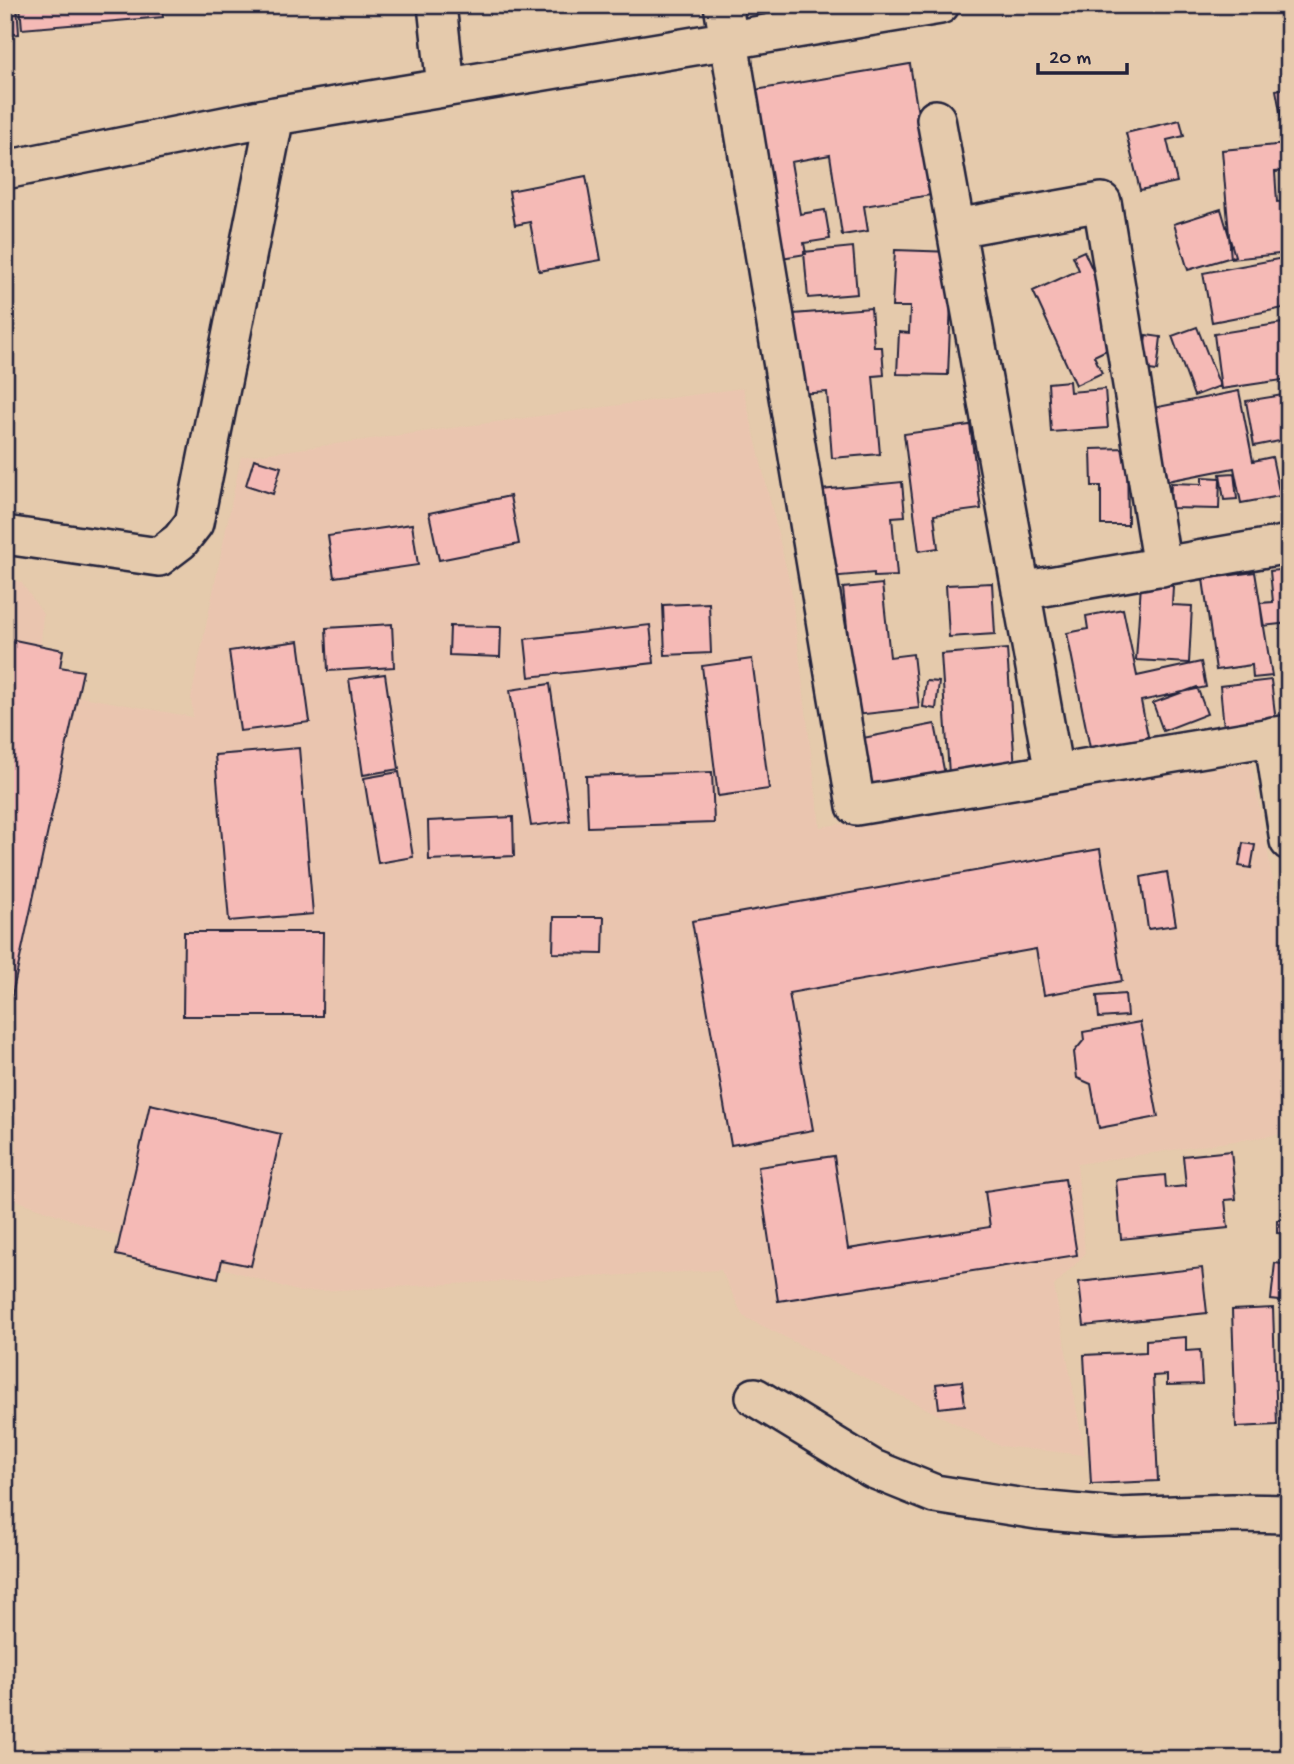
<svg xmlns="http://www.w3.org/2000/svg" width="1294" height="1764" font-family="'Gochi Hand',sans-serif">
	<style>
		.built { fill: #eac5af }
		.building { fill: #f5bab6; stroke: #22223b; stroke-width: 2 }
		.lines { fill: none; stroke-linecap: round; stroke-linejoin: round }
		.minor-casing { stroke: #22223b; stroke-width: 42 }
		.minor { stroke: #e5caac; stroke-width: 37 }
	</style>
	<rect width="100%" height="100%" fill="#e5caac"/>
	<filter id="ink" filterUnits="userSpaceOnUse"><feTurbulence type="fractalNoise" baseFrequency=".0143" numOctaves="2"/><feDisplacementMap in="SourceGraphic" scale="14" xChannelSelector="R" yChannelSelector="G"/><feConvolveMatrix kernelMatrix="1 2 1 2 8 2 1 2 1" color-interpolation-filters="sRGB"/></filter>
	<g filter="url(#ink)">
		<!-- built -->
		<path class="built" d="M743 388 791 588 820 827 1251 763 1289 966V1133L1077 1164 1085 1254 1054 1286 1085 1455 1000 1446 743 1316 721 1270 300 1292 100 1230 5 1196V579L21 582 43 614 38 689 193 717 191 698 241 457Z"/>
		<!-- building -->
		<path class="building" d="M5 5H17L19 34 5 35Z
			M20 5H162L163 17 22 29Z
			M755 5H814L816 13 759 25Z
			M910 64 931 195 864 206 868 231 842 235 830 155 791 162 800 214 825 210 830 239 804 243 806 254 781 258 755 90Z
			M1289 87V136L1285 137 1276 90Z
			M1180 120 1184 136 1167 140 1177 182 1140 190 1126 133Z
			M1288 144 1289 171 1275 172 1277 202 1289 201V253L1231 259 1222 150Z
			M586 176 601 260 539 271 530 222 515 225 509 191Z
			M1221 209 1235 256 1188 270 1174 224Z
			M853 247 857 294 808 298 804 252Z
			M895 250 953 252 948 375 897 374 899 332 909 333 910 307H892Z
			M1084 251 1125 341 1094 356 1102 373 1076 385 1033 291 1079 270 1073 256Z
			M1289 257V307L1212 322 1203 273Z
			M871 308 874 347H882L884 375 873 376 880 454 832 458 827 392 799 394 793 314Z
			M1289 322V379L1221 389 1214 334Z
			M1197 327 1220 386 1194 396 1172 336Z
			M1146 335 1161 337 1157 371 1142 369Z
			M1069 381 1070 392 1105 389 1108 428 1051 432 1048 383Z
			M1239 391 1253 461 1272 457 1280 496 1241 503 1234 468 1167 481 1153 408Z
			M1289 394V439L1254 446 1246 401Z
			M970 425 981 509 934 515 938 548 919 551 904 434Z
			M1127 448 1128 525H1101V486H1092L1091 449Z
			M254 459 281 467 273 494 246 485Z
			M1234 473 1237 499 1224 500 1220 474Z
			M1202 477 1220 478 1219 509 1170 508 1171 483 1202 484Z
			M902 482 905 516 892 517 897 576 874 577V573L829 577 821 490Z
			M510 496 519 544 439 560 429 513Z
			M412 524 418 565 334 577 328 536Z
			M1289 569V623L1263 626 1260 603 1273 602 1270 571Z
			M1255 572 1272 676 1253 678 1252 665 1216 670 1203 579Z
			M992 583 995 634 949 637 946 585Z
			M882 584 890 657 913 654 919 708 856 715 843 588Z
			M1141 584 1173 586 1172 605 1192 606 1189 663 1136 660Z
			M709 603 711 653 665 655 663 605Z
			M1123 609 1137 676 1201 662 1206 687 1141 701 1150 746 1092 758 1067 633 1088 629 1086 616Z
			M392 624 394 667 328 671 326 628Z
			M650 625 654 663 529 677 525 639Z
			M450 626 501 627 500 657 449 655Z
			M5 638 63 650 60 667 83 671 5 1027Z
			M299 641 310 722 240 731 229 651Z
			M1007 649 1015 769 949 774 941 654Z
			M752 659 769 789 718 796 702 666Z
			M385 674 399 769 363 775 349 679Z
			M1271 680 1276 722 1224 728 1220 686Z
			M926 681 939 682 936 709 923 707Z
			M550 684 570 821 531 826 510 690Z
			M1197 687 1207 714 1163 731 1153 703Z
			M935 724 949 795 877 810 863 738Z
			M299 748 313 914 229 921 215 755Z
			M399 772 413 857 378 863 364 778Z
			M712 772 714 823 588 827 586 776Z
			M513 817 514 856 429 860 428 821Z
			M1243 843 1255 845 1251 868 1239 866Z
			M1100 849 1122 981 1044 995 1036 949 789 993 813 1130 731 1145 692 921Z
			M1167 872 1176 925 1148 929 1141 877Z
			M554 917H604L603 954 553 953Z
			M184 932H323L322 1016H183Z
			M1125 994 1127 1016 1099 1018 1097 996Z
			M1140 1022 1158 1117 1099 1128 1091 1084 1077 1078 1074 1052 1084 1040 1083 1032Z
			M150 1104 281 1134 251 1266 222 1260 218 1278 116 1255Z
			M1231 1151 1236 1199 1225 1200 1228 1228 1121 1239 1116 1180 1165 1175 1166 1188 1186 1186 1183 1156Z
			M834 1156 848 1249 990 1227 985 1191 1065 1179 1077 1255 778 1301 758 1167Z
			M1277 1220H1289V1234L1277 1233Z
			M1275 1263 1289 1265V1302L1271 1300Z
			M1202 1268 1207 1313 1084 1326 1079 1282Z
			M1273 1308 1277 1425 1236 1427 1232 1310Z
			M1186 1337V1351L1200 1350 1202 1384 1167 1385V1375L1153 1376 1158 1481 1091 1484 1084 1355 1146 1352V1340Z
			M962 1381 965 1405 939 1408 936 1384Z"/>
		<g class="lines">
			<!-- minor casing -->
			<g class="minor-casing">
				<path id="minor" d="M437 5 446 87
					M723 5 856 806 1289 734
					M936 119 1054 773
					M5 170 275 116 940 5
					M956 228 1102 202 1162 567
					M5 535 159 557 180 541 194 523 275 116
					M1021 591 1289 544
					M1273 736 1289 841
					M755 1397 873 1469 935 1494 1037 1510 1116 1517 1232 1513 1289 1514"/>
			</g>
			<!-- minor -->
			<use href="#minor" class="minor"/>
		</g>
	</g>
	<!-- margin -->
	<rect width="1294" height="1764" fill="none" stroke="#e5caac" stroke-width="28"/>
	<rect x="14" y="14" width="1266" height="1736" fill="none" stroke="#22223b" stroke-width="2.5" filter="url(#ink)"/>
	<!-- scale -->
	<path d="M1038 63v10h89v-10" fill="none" stroke="#22223b" stroke-width="3.5"/>
	<text x="1049" y="63" font-size="21" fill="#22223b" stroke="#e5caac" stroke-width="5" paint-order="stroke">20 m</text>
</svg>
